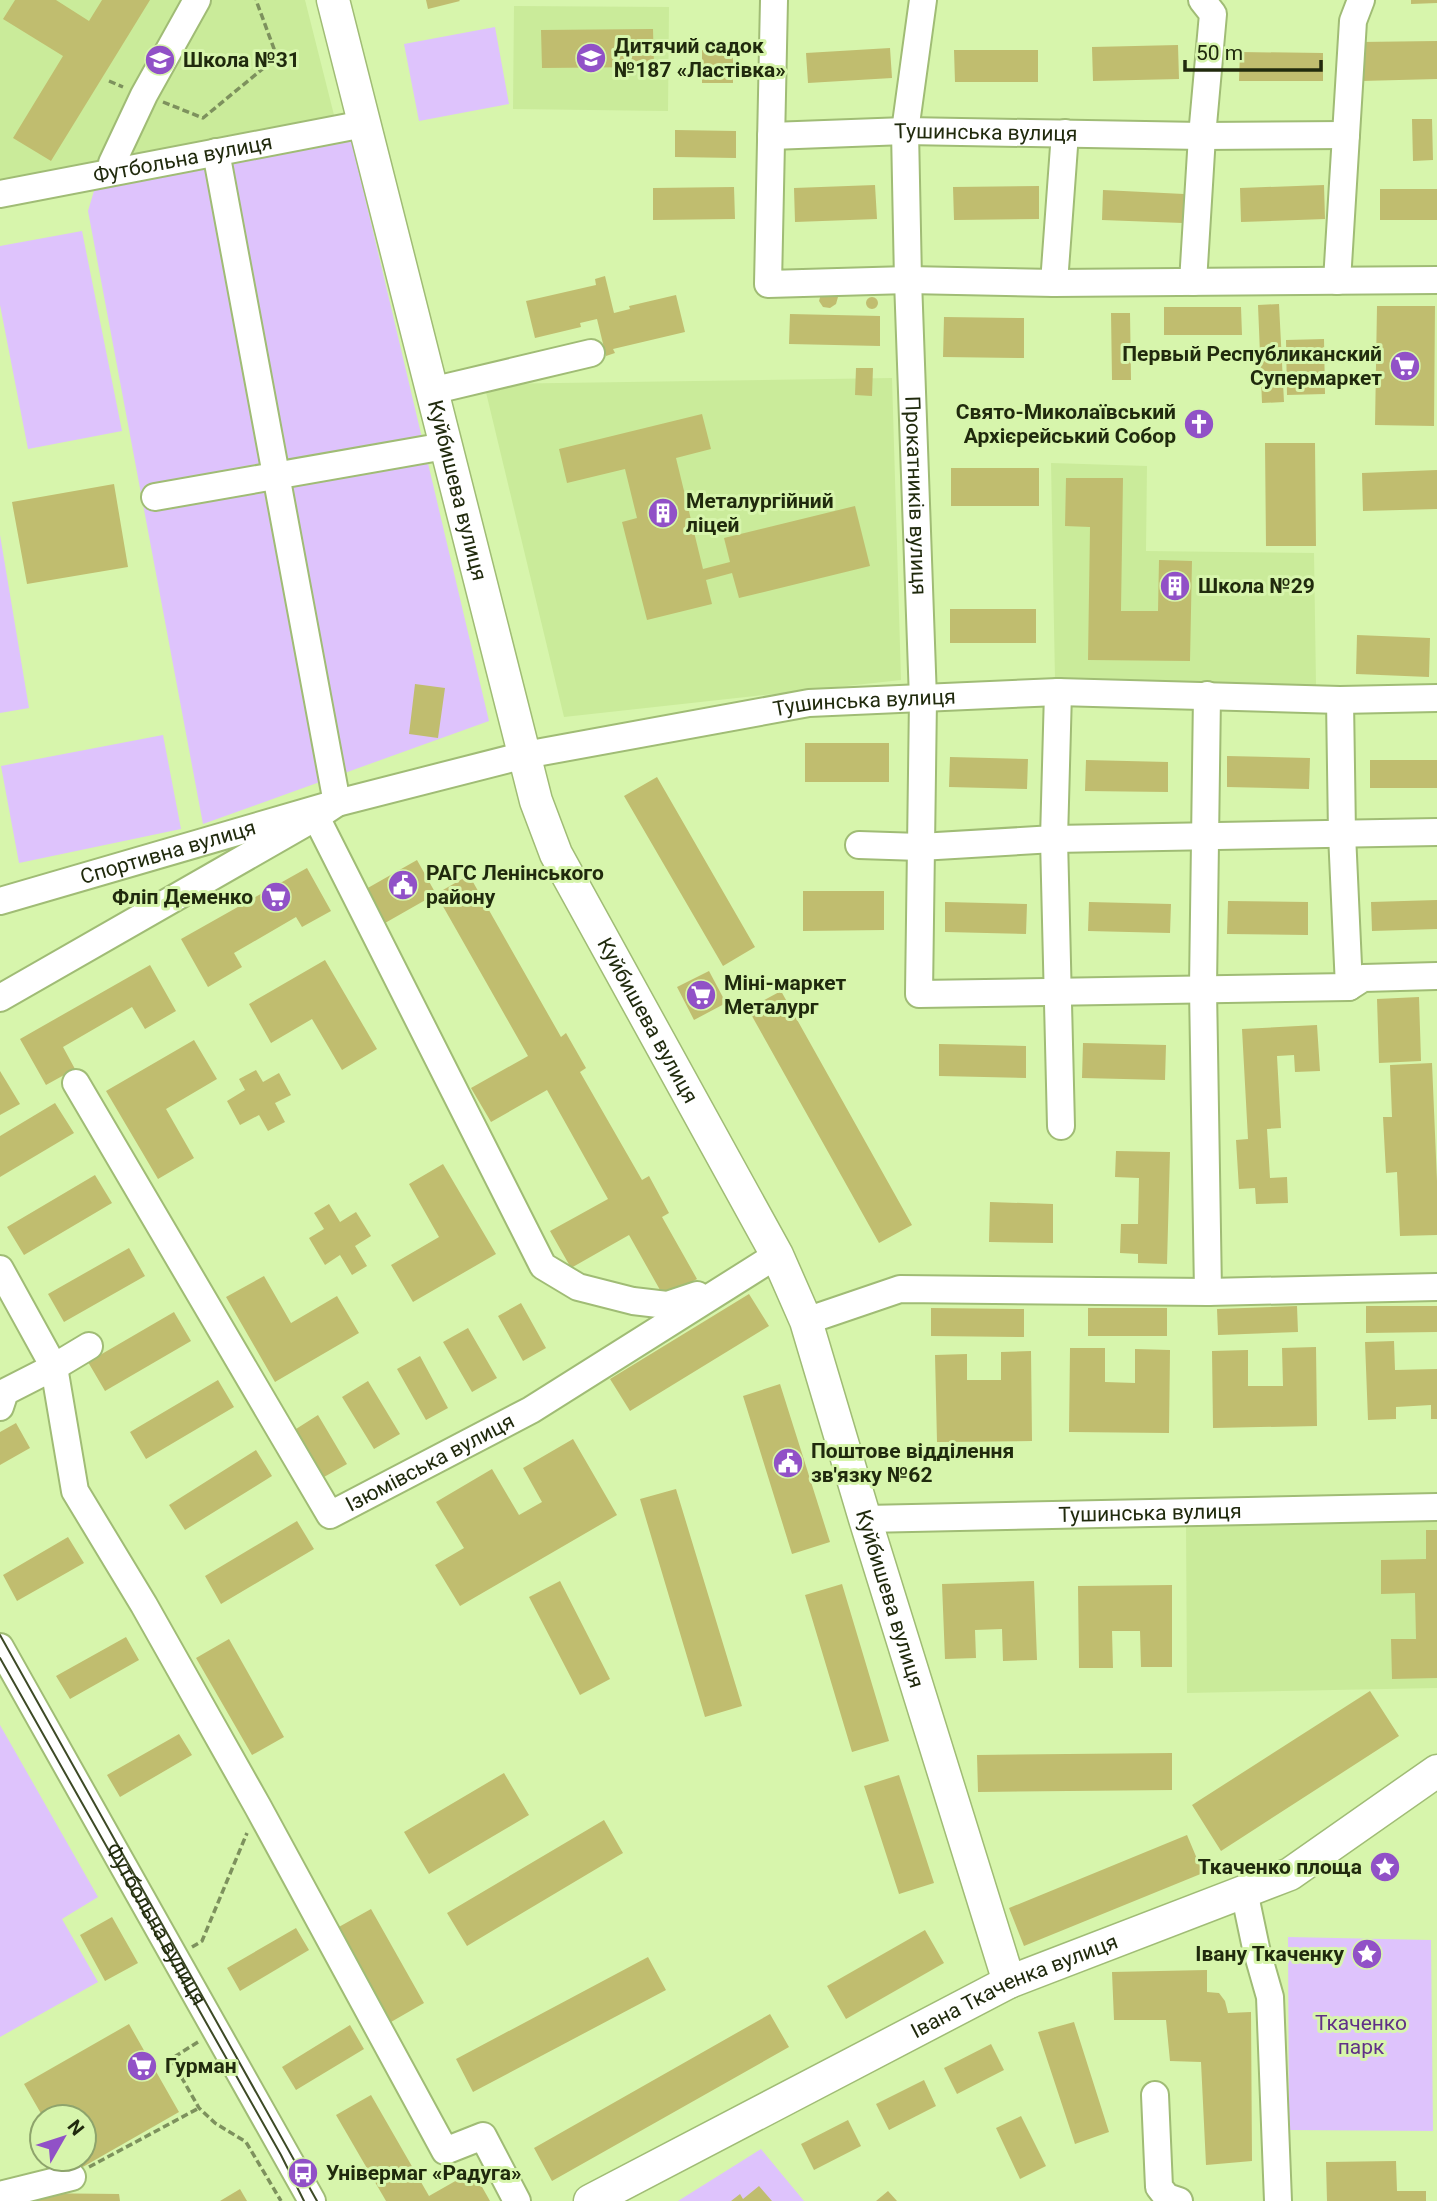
<svg xmlns="http://www.w3.org/2000/svg" width="1437" height="2201" font-family="Roboto,sans-serif">
	<style>
		.built { fill: #caeb9a }
		.green { fill: #dec3fc }
		.building { fill: #c0bd6f }
		.lines { fill: none; stroke-linecap: round; stroke-linejoin: round }
		.minor-casing { stroke: #a0bc75; stroke-width: 30 }
		.major-casing { stroke: #a0bc75; stroke-width: 35 }
		.path { stroke: #7d915d; stroke-width: 3.5; stroke-dasharray: 7 3.5; stroke-linecap: butt }
		.minor { stroke: #fff; stroke-width: 26 }
		.major { stroke: #fff; stroke-width: 32 }
		.tram { stroke: #3d4a26; stroke-width: 2 }
		.labels { text-anchor: middle; stroke-width: 6; stroke-linejoin: round; paint-order: stroke }
		.poi-label { font-size: 21px; font-weight: bold; fill: #202a0d; stroke: #d7f5ac; text-anchor: start }
		.street-label { font-size: 21px; fill: #202a0d; stroke: #d7f5ac }
		.park-label { font-size: 21px; fill: #603087; stroke: #d7f5ac }
	</style>
	<rect width="100%" height="100%" fill="#d7f5ac"/>
	<!-- built -->
	<path class="built" d="M0 0H305L335 119 0 185Z
		M514 6 669 7 668 111 513 109Z
		M892 378 901 680 564 717 484 384Z
		M1051 463 1147 466 1146 551 1314 553 1316 685 1055 680Z
		M1437 1518V1688L1187 1693 1186 1524Z"/>
	<!-- green -->
	<path class="green" d="M495 27 509 104 419 121 404 44Z
		M351 138 489 721 203 824 88 211 96 184Z
		M82 231 122 431 28 449 0 305V246Z
		M0 535 29 708 0 713Z
		M163 735 181 829 19 863 1 766Z
		M0 1725 98 1897 62 1919 98 1982 0 2037Z
		M1288 1937 1431 1940 1433 2131 1289 2130Z
		M761 2149 804 2201H678Z"/>
	<!-- building -->
	<path class="building" d="M15 0H56L89 21 102 0H150L51 161 13 138 63 56 3 19Z
		M426 0H459L460 1 428 9Z
		M1411 0H1437V3L1411 4Z
		M653 29 654 67 542 68 541 30Z
		M1437 41V79L1361 81 1360 42Z
		M1178 45 1179 79 1093 81 1092 47Z
		M890 48 892 78 808 83 806 53Z
		M702 50H733V83H702Z
		M954 50H1038V82H955Z
		M1240 52 1323 53V81H1239Z
		M1412 119H1432L1433 160 1413 161Z
		M675 130 736 131V158L675 157Z
		M875 185 877 219 795 222 794 188Z
		M1324 185 1325 219 1241 222 1240 188Z
		M1039 186V219L954 220 953 187Z
		M734 187 735 219 653 220V188Z
		M1380 189H1437V220H1380Z
		M1103 190 1184 194 1183 223 1102 220Z
		M605 276 614 313 630 309 629 306 676 295 685 332 613 349 615 353 606 356 597 319 580 323 581 327 535 338 526 301 596 285 595 279Z
		M834 291 838 297 836 304 830 308 823 307 819 301 821 294Z
		M866 303a6 6 0 1 1 12 0a6 6 0 1 1-12 0Z
		M1279 304 1284 402 1262 403 1258 305Z
		M1377 306H1435L1434 426 1375 425Z
		M1164 307H1241L1242 335H1164Z
		M1111 313H1130L1131 380H1112Z
		M790 314 880 316V346L789 344Z
		M944 317 1024 318V358L943 357Z
		M1324 339 1325 394 1287 395 1286 340Z
		M856 368H873L872 396 855 395Z
		M702 414 711 449 676 458 703 569 730 562 724 538 855 506 870 566 739 598 732 573 706 580 712 604 647 620 622 522 637 518 625 469 567 483 559 449Z
		M1265 443H1315L1316 546H1266Z
		M951 468H1039V506H951Z
		M1437 470V509L1363 511 1362 473Z
		M1066 478H1123L1121 611H1158L1159 560 1192 561 1190 661 1088 660 1090 527 1065 526Z
		M114 484 128 567 27 584 12 502Z
		M950 609H1036V643H950Z
		M1357 635 1430 638 1429 677 1356 674Z
		M415 684 445 688 438 738 409 734Z
		M805 743H889V782H805Z
		M1227 756 1310 758 1309 789 1227 787Z
		M950 757 1028 759 1027 789 949 787Z
		M1086 760 1168 762V792L1085 791Z
		M1370 760H1437V788H1370Z
		M657 777 755 947 723 966 624 796Z
		M417 860 436 894 378 927 359 893Z
		M307 868 331 911 302 927 296 917 234 953 242 967 208 987 181 939Z
		M469 875 561 1037 566 1033 586 1068 580 1072 642 1180 649 1176 669 1213 662 1217 697 1279 664 1297 629 1235 571 1268 550 1231 608 1199 547 1090 491 1122 471 1088 528 1056 436 894Z
		M803 891H884V930L803 931Z
		M1437 900V929L1372 931 1371 902Z
		M1228 901 1308 902V935L1227 934Z
		M945 902 1027 904 1026 934 945 932Z
		M1089 902 1171 904 1170 933 1088 931Z
		M325 960 377 1049 342 1070 312 1019 271 1043 249 1004Z
		M150 965 176 1011 145 1029 132 1007 63 1047 75 1069 46 1085 20 1039Z
		M709 971 726 1003 694 1020 677 987Z
		M781 991 912 1225 879 1243 748 1009Z
		M1419 997 1421 1061 1379 1063 1377 999Z
		M1317 1025 1320 1071 1295 1072 1294 1055 1277 1056 1281 1128 1267 1129 1270 1178 1287 1177 1288 1203 1256 1204 1255 1188 1239 1189 1236 1140 1248 1139 1242 1029Z
		M194 1040 217 1079 166 1109 194 1158 158 1179 106 1091Z
		M1083 1043 1166 1045 1165 1080 1082 1078Z
		M939 1044 1026 1046V1078L939 1076Z
		M1432 1063 1437 1181V1235L1400 1236 1397 1172 1386 1173 1383 1117H1392L1390 1065Z
		M256 1070 263 1082 279 1073 291 1095 275 1103 285 1122 268 1131 259 1115 240 1125 227 1101 245 1090 239 1079Z
		M0 1071 20 1104 0 1115Z
		M55 1103 74 1133 0 1177V1136Z
		M1116 1151 1170 1152 1167 1264 1138 1263V1254L1120 1253 1121 1224H1138L1139 1178 1115 1177Z
		M443 1164 496 1254 413 1302 391 1265 439 1237 409 1184Z
		M95 1175 112 1203 24 1255 7 1227Z
		M990 1202 1053 1204V1243L989 1242Z
		M329 1204 340 1222 356 1212 371 1236 355 1246 367 1266 352 1275 340 1255 325 1265 309 1238 324 1229 314 1213Z
		M129 1248 145 1276 64 1322 48 1294Z
		M264 1276 291 1323 337 1296 359 1333 275 1382 226 1297Z
		M749 1294 769 1326 630 1411 610 1379Z
		M521 1303 546 1348 523 1361 498 1316Z
		M1297 1306 1298 1332 1218 1335 1217 1309Z
		M1366 1306H1437V1332L1366 1333Z
		M931 1308 1024 1309V1337L931 1336Z
		M1088 1308H1167V1336H1088Z
		M174 1312 191 1341 105 1391 88 1362Z
		M468 1328 497 1378 472 1392 443 1342Z
		M1394 1341 1395 1370 1437 1369V1419H1431V1405L1396 1407V1419L1368 1420 1365 1342Z
		M1316 1347 1317 1426 1213 1428 1212 1351 1248 1350V1386H1283L1282 1348Z
		M1070 1348H1105V1382L1135 1383V1349L1170 1350 1169 1433 1069 1432Z
		M1031 1351 1032 1441 937 1442 935 1355 967 1354V1380H1001V1352Z
		M420 1356 448 1408 426 1420 397 1369Z
		M218 1380 234 1407 146 1459 130 1432Z
		M368 1381 400 1434 374 1449 342 1397Z
		M780 1384 830 1542 792 1554 743 1396Z
		M318 1415 347 1464 324 1477 296 1429Z
		M16 1423 30 1448 0 1465V1432Z
		M573 1439 617 1515 460 1606 435 1565 464 1548 436 1502 492 1469 519 1515 542 1502 523 1468Z
		M256 1450 272 1476 185 1530 169 1505Z
		M676 1489 742 1706 705 1717 640 1499Z
		M297 1521 314 1549 221 1604 205 1576Z
		M1426 1530H1437V1678L1392 1679 1391 1639H1416L1415 1593 1381 1594V1560L1426 1559Z
		M68 1537 84 1563 17 1601 3 1575Z
		M560 1581 610 1679 580 1695 529 1597Z
		M1034 1581 1037 1660 1003 1661 1002 1629 975 1630 976 1658 945 1659 942 1584Z
		M842 1584 889 1741 852 1752 805 1595Z
		M1172 1585V1667H1141L1140 1631H1112L1113 1668H1079L1078 1586Z
		M126 1637 139 1660 70 1699 56 1676Z
		M229 1639 284 1737 252 1755 196 1658Z
		M1370 1691 1399 1736 1221 1851 1192 1805Z
		M179 1734 192 1755 120 1797 107 1775Z
		M1172 1753V1790L978 1792 977 1755Z
		M504 1773 529 1815 429 1874 404 1832Z
		M899 1775 934 1883 899 1894 864 1786Z
		M604 1820 623 1853 467 1946 447 1913Z
		M1187 1835 1203 1873 1024 1946 1009 1908Z
		M371 1909 424 2003 391 2022 337 1928Z
		M112 1917 138 1963 105 1981 80 1935Z
		M296 1928 309 1950 240 1991 227 1968Z
		M925 1930 944 1963 846 2019 827 1986Z
		M648 1957 666 1990 473 2092 456 2059Z
		M1207 1970V1992L1219 1993 1225 2001 1228 2013 1251 2012 1252 2161 1206 2165 1201 2062 1170 2061 1166 2020H1114L1112 1972Z
		M770 2014 789 2047 552 2181 534 2148Z
		M1074 2022 1109 2132 1075 2144 1038 2032Z
		M129 2024 179 2112 74 2172 66 2159H84V2117H43L24 2084Z
		M350 2025 364 2049 296 2090 282 2067Z
		M991 2044 1004 2070 957 2094 944 2068Z
		M924 2080 936 2106 889 2130 876 2104Z
		M371 2095 429 2196 473 2171 490 2201H386L336 2115Z
		M1021 2116 1046 2166 1020 2179 996 2128Z
		M848 2120 861 2146 814 2170 801 2144Z
		M1396 2161 1397 2191H1426V2201H1327L1326 2162Z
		M759 2186 772 2201H731L740 2194 743 2199Z
		M240 2189 247 2201H220Z
		M888 2191 897 2201H876Z
		M27 2193 119 2194 120 2201H27Z"/>
	<g class="lines">
		<!-- minor casing -->
		<g class="minor-casing">
			<g id="minor">
				<path d="M774 0 768 284 908 280 1054 283 1437 280"/>
				<path id="s1" d="M923 0 905 131 908 280 923 699 919 994 1349 987 1363 978 1437 976"/>
				<path id="s2" d="M771 136 905 131 1202 136 1346 135"/>
				<path d="M113 171 112 163 144 95 197 0"/>
				<path id="s3" d="M0 194 364 124"/>
				<path d="M1337 281 1353 21 1361 0"/>
				<path d="M1193 282 1202 136 1213 14 1202 0"/>
				<path d="M1054 283 1065 133"/>
				<path d="M431 391 591 353"/>
				<path d="M155 497 445 446"/>
				<path d="M1058 692 1054 839 1061 1126"/>
				<path d="M1207 695 1203 988 1208 1292"/>
				<path d="M1340 700 1342 834 1349 987"/>
				<path d="M316 817 543 1266 578 1287 633 1301 667 1305 697 1295"/>
				<path d="M859 845 920 847 1054 839 1437 832"/>
				<path id="s4" d="M0 901 337 803 525 755 809 703 1058 692 1340 700 1437 698"/>
				<path d="M0 998 316 817 337 803 216 152"/>
				<path id="s5" d="M76 1083 330 1515 531 1410 777 1255"/>
				<path d="M0 1269 54 1367 75 1491 144 1605 258 1807 445 2151 483 2136 517 2201"/>
				<path d="M806 1321 900 1289 1208 1292 1437 1287"/>
				<path d="M0 1407 5 1392 54 1367 89 1346"/>
				<path id="s6" d="M865 1519 1437 1507"/>
				<path id="s7" d="M0 1647 312 2201"/>
				<path d="M1244 1891 1256 1948 1270 1997 1278 2201"/>
				<path d="M1155 2095 1159 2187 1167 2197 1179 2201"/>
				<path d="M0 2195 72 2177"/>
			</g>
		</g>
		<!-- major casing -->
		<g class="major-casing">
			<g id="major">
				<path id="s8" d="M333 0 536 801 556 854 777 1255 806 1321 865 1519 1009 1982"/>
				<path id="s9" d="M590 2201 1009 1982 1290 1874 1437 1771"/>
			</g>
		</g>
		<!-- path -->
		<path class="path" d="M109 81 123 87
			M163 102 203 118 277 57 256 0
			M192 1947 202 1941 247 1833
			M198 2042 171 2059 199 2108 215 2123 246 2142 281 2201
			M89 2167 199 2108"/>
		<!-- minor -->
		<use href="#minor" class="minor"/>
		<!-- major -->
		<use href="#major" class="major"/>
		<!-- tram -->
		<path class="tram" d="M0 1635 317 2201
			M0 1658 281 2155 304 2201"/>
	</g>
	<!-- icons -->
	<defs>
		<g id="school-disc" transform="scale(1.575)"><circle r="9.5" fill="#9151c7" stroke="#d7f5ac"/><path d="M0-5L7-2L0 1L-7-2ZM-4 1L0 2.5L4 1V4Q0 6-4 4Z" fill="#fff"/></g>
		<g id="supermarket-disc" transform="scale(1.575)"><circle r="9.5" fill="#9151c7" stroke="#d7f5ac"/><path d="M-6-5.5h2.5l.6 2H6L4.5 2H-2.5L-4.4-4H-6ZM-1.5 3.2a1.3 1.3 0 1 0 .1 0ZM3 3.2a1.3 1.3 0 1 0 .1 0Z" fill="#fff"/></g>
		<g id="church-disc" transform="scale(1.575)"><circle r="9.5" fill="#9151c7" stroke="#d7f5ac"/><path d="M-1.2-6h2.4v3.5h3.3v2.4h-3.3V6h-2.4V-.1h-3.3v-2.4h3.3Z" fill="#fff"/></g>
		<g id="building-disc" transform="scale(1.575)"><circle r="9.5" fill="#9151c7" stroke="#d7f5ac"/><path d="M-4-6H4V6H1V3H-1V6H-4ZM-2.5-4.3h1.7v1.8h-1.7ZM.8-4.3h1.7v1.8H.8ZM-2.5-1h1.7V.8h-1.7ZM.8-1h1.7V.8H.8Z" fill="#fff"/></g>
		<g id="civic-disc" transform="scale(1.575)"><circle r="9.5" fill="#9151c7" stroke="#d7f5ac"/><path d="M-.6-6.5H3V-4.5H.6V-3L4-1V1h2V6H-6V1h2V-1L-.6-3ZM-1.2 2.5V6h2.4V2.5Z" fill="#fff"/></g>
		<g id="sight-disc" transform="scale(1.575)"><circle r="9.5" fill="#9151c7" stroke="#d7f5ac"/><path d="M0-6L1.8-2.2L6-1.7L2.9 1.2L3.7 5.4L0 3.3L-3.7 5.4L-2.9 1.2L-6-1.7L-1.8-2.2Z" fill="#fff"/></g>
		<g id="bus-disc" transform="scale(1.575)"><circle r="9.5" fill="#9151c7" stroke="#d7f5ac"/><path d="M-5-6H5V4H4V6H2V4H-2V6H-4V4H-5ZM-3.5-4V0h7V-4ZM-3.5 1.2v1.5H-2V1.2ZM2 1.2v1.5H3.5V1.2Z" fill="#fff"/></g>
	</defs>
	<g fill-rule="evenodd">
		<use href="#school-disc" x="591" y="58"/>
		<use href="#school-disc" x="160" y="60"/>
		<use href="#supermarket-disc" x="1405" y="366"/>
		<use href="#church-disc" x="1199" y="424"/>
		<use href="#building-disc" x="663" y="513"/>
		<use href="#building-disc" x="1175" y="586"/>
		<use href="#civic-disc" x="403" y="885"/>
		<use href="#supermarket-disc" x="276" y="897"/>
		<use href="#supermarket-disc" x="701" y="995"/>
		<use href="#civic-disc" x="788" y="1463"/>
		<use href="#sight-disc" x="1385" y="1867"/>
		<use href="#sight-disc" x="1367" y="1954"/>
		<use href="#supermarket-disc" x="142" y="2066"/>
		<use href="#bus-disc" x="303" y="2173"/>
	</g>
	<g class="labels">
		<!-- poi labels -->
		<g class="poi-label">
			<text x="614" y="53">Дитячий садок<tspan x="614" dy="24">№187 «Ластівка»</tspan></text>
			<text x="183" y="67">Школа №31</text>
			<text x="1382" y="361" text-anchor="end">Первый Республиканский<tspan x="1382" dy="24">Супермаркет</tspan></text>
			<text x="1176" y="419" text-anchor="end">Свято-Миколаївський<tspan x="1176" dy="24">Архієрейський Собор</tspan></text>
			<text x="686" y="508">Металургійний<tspan x="686" dy="24">ліцей</tspan></text>
			<text x="1198" y="593">Школа №29</text>
			<text x="426" y="880">РАГС Ленінського<tspan x="426" dy="24">району</tspan></text>
			<text x="253" y="904" text-anchor="end">Фліп Деменко</text>
			<text x="724" y="990">Міні-маркет<tspan x="724" dy="24">Металург</tspan></text>
			<text x="811" y="1458">Поштове відділення<tspan x="811" dy="24">зв'язку №62</tspan></text>
			<text x="1362" y="1874" text-anchor="end">Ткаченко площа</text>
			<text x="1344" y="1961" text-anchor="end">Івану Ткаченку</text>
			<text x="165" y="2073">Гурман</text>
			<text x="326" y="2180">Універмаг «Радуга»</text>
		</g>
		<!-- street labels -->
		<g class="street-label">
			<text dy="7" stroke="none"><textPath href="#s2" startOffset="215">Тушинська вулиця</textPath></text>
			<text dy="7" stroke="none"><textPath href="#s3" startOffset="186">Футбольна вулиця</textPath></text>
			<text dy="7" stroke="none"><textPath href="#s8" startOffset="506">Куйбишева вулиця</textPath></text>
			<text dy="7" stroke="none"><textPath href="#s1" startOffset="497">Прокатників вулиця</textPath></text>
			<text dy="7" stroke="none"><textPath href="#s4" startOffset="889">Тушинська вулиця</textPath></text>
			<text dy="7" stroke="none"><textPath href="#s4" startOffset="175">Спортивна вулиця</textPath></text>
			<text dy="7" stroke="none"><textPath href="#s8" startOffset="1073">Куйбишева вулиця</textPath></text>
			<text dy="7" stroke="none"><textPath href="#s5" startOffset="614">Ізюмівська вулиця</textPath></text>
			<text dy="7" stroke="none"><textPath href="#s6" startOffset="285">Тушинська вулиця</textPath></text>
			<text dy="7" stroke="none"><textPath href="#s8" startOffset="1703">Куйбишева вулиця</textPath></text>
			<text dy="7" stroke="none"><textPath href="#s7" startOffset="318">Футбольна вулиця</textPath></text>
			<text dy="7" stroke="none"><textPath href="#s9" startOffset="476">Івана Ткаченка вулиця</textPath></text>
		</g>
		<!-- park labels -->
		<g class="park-label">
			<text x="1361" y="2030">Ткаченко<tspan x="1361" dy="24">парк</tspan></text>
		</g>
	</g>
	<!-- north arrow -->
	<g transform="translate(63 2138) rotate(51)"><circle r="33" fill="#d7f5ac" stroke="#8ea46c" stroke-width="2"/>
	<path d="M0-5L12 26L0 18L-12 26Z" fill="#9151c7"/>
	<text y="-10" font-size="19" font-weight="bold" text-anchor="middle" fill="#202a0d">N</text>
	</g>
	<!-- scale -->
	<path d="M1185 60v10h136v-10" fill="none" stroke="#202a0d" stroke-width="3.5"/>
	<text x="1196" y="60" font-size="21" fill="#202a0d" stroke="#d7f5ac" stroke-width="5" paint-order="stroke">50 m</text>
</svg>
